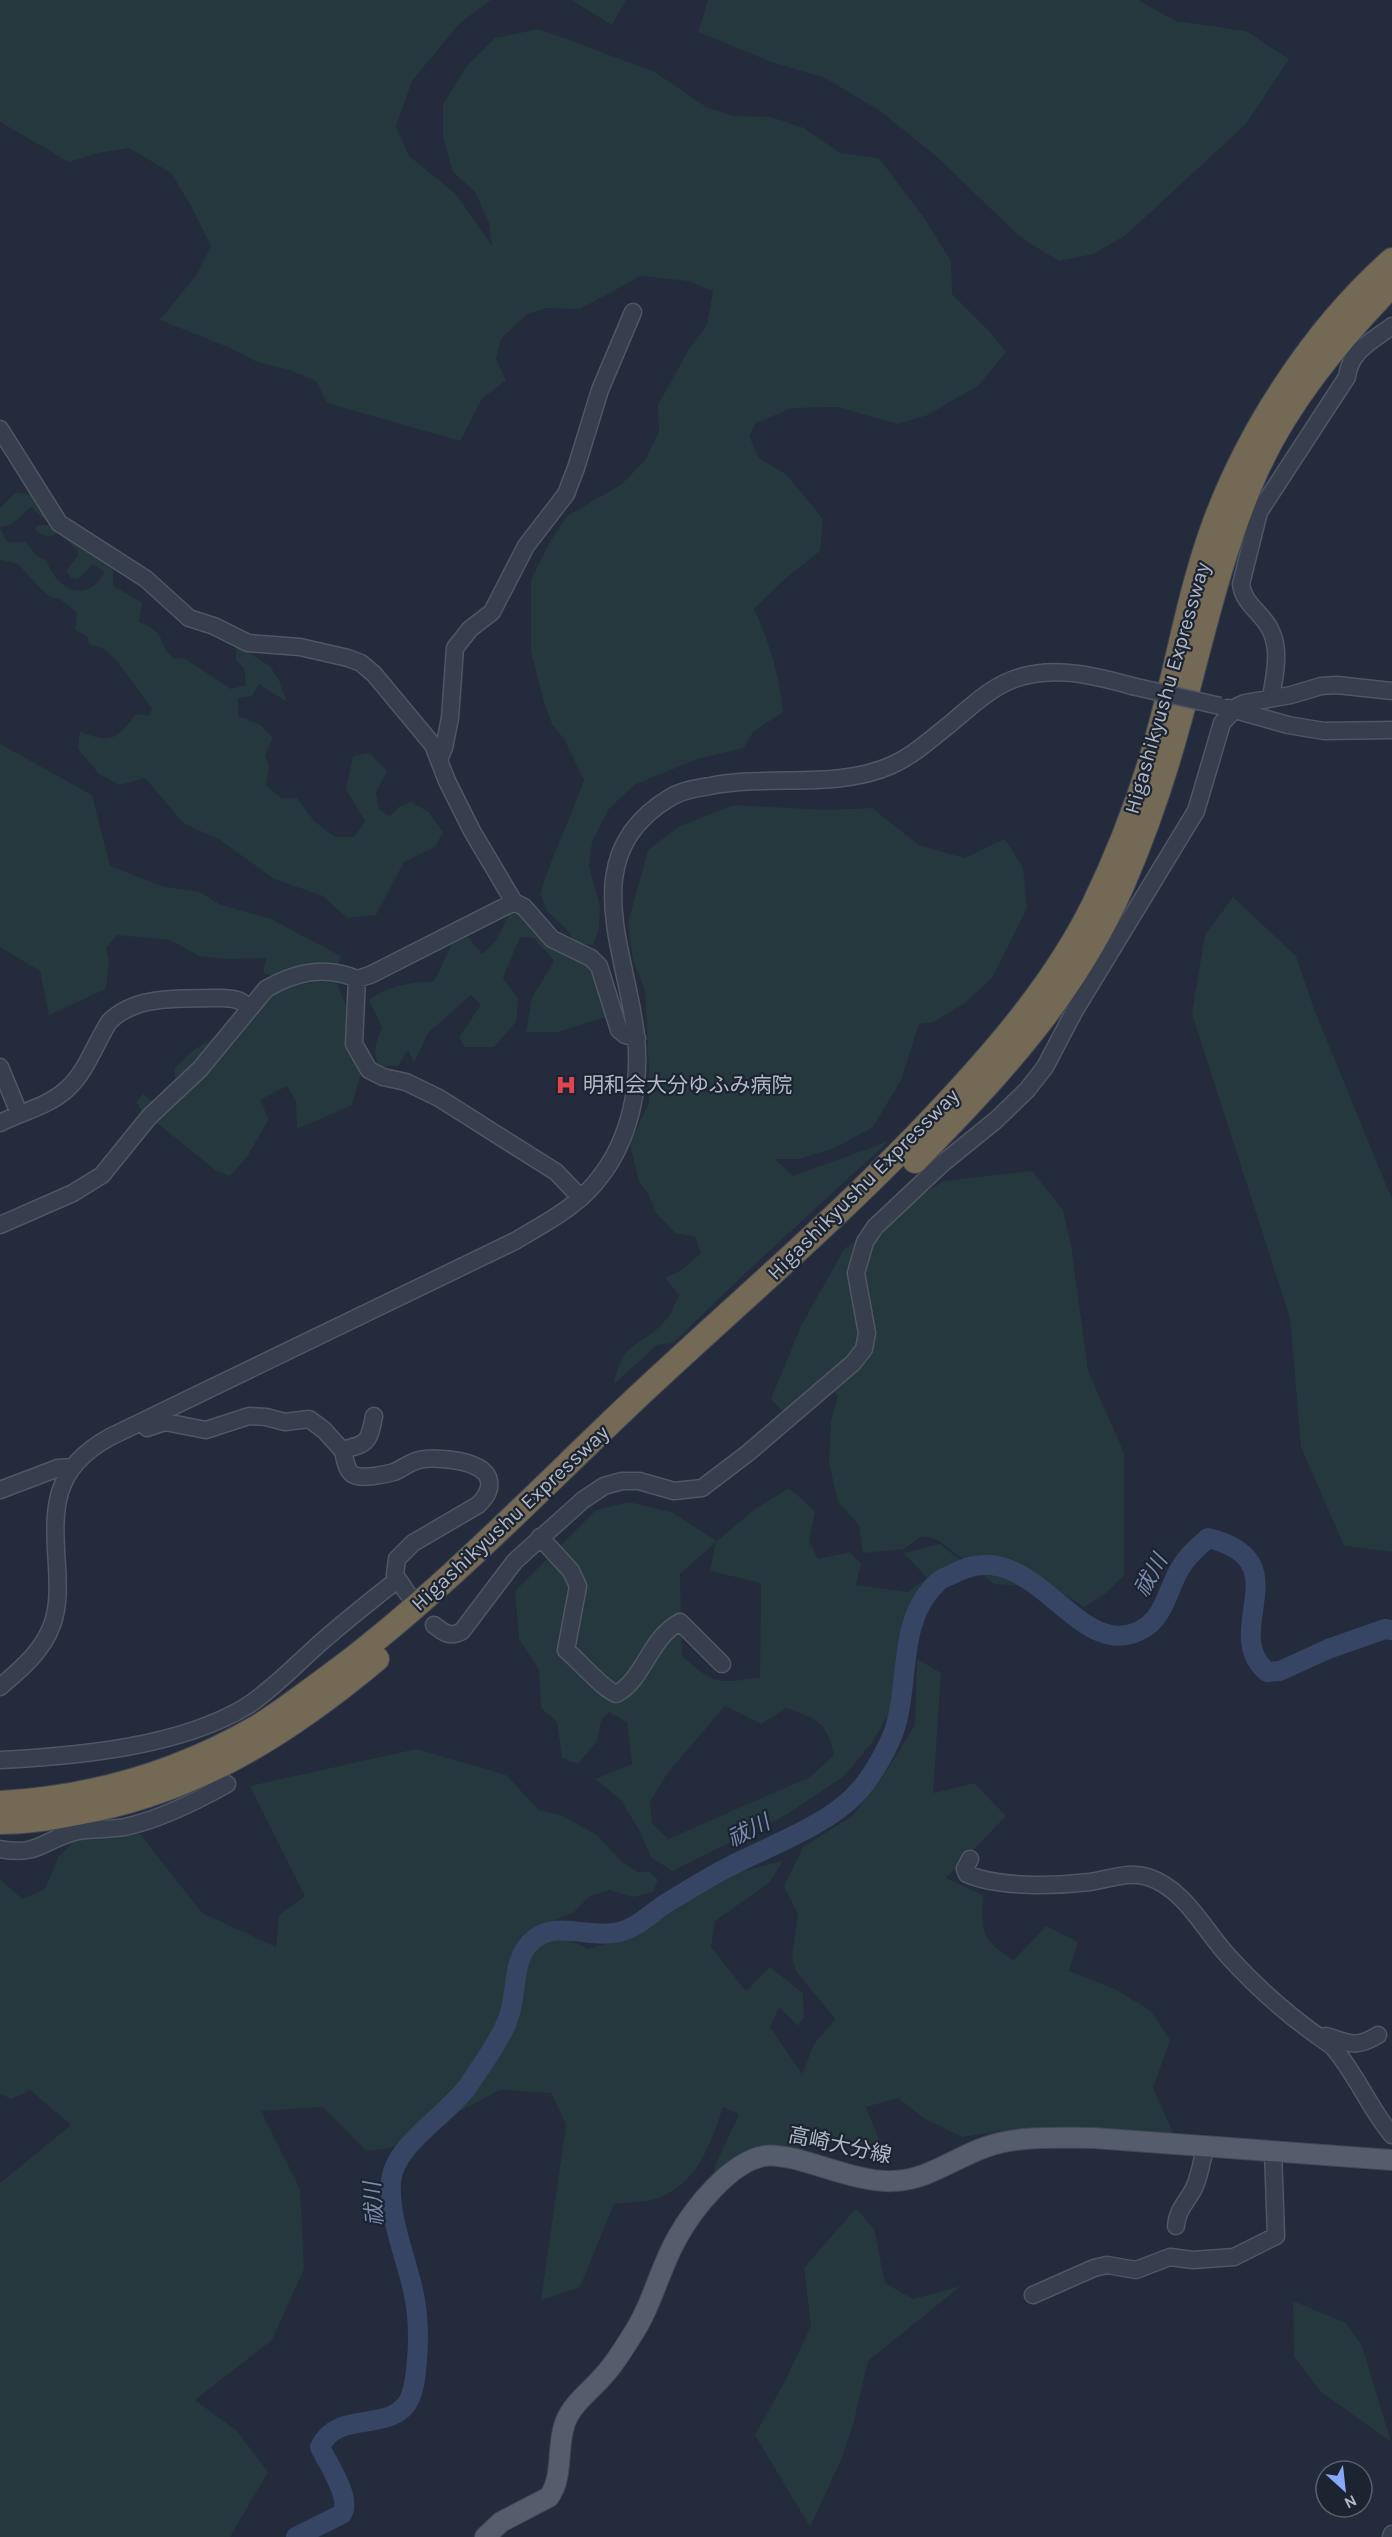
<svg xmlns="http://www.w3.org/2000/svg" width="1392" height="2537" font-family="Karla,'Noto Sans JP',sans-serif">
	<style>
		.green { fill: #25383d; fill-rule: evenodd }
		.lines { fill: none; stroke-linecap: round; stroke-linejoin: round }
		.river { stroke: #364563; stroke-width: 20 }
		.minor-casing { stroke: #4f5664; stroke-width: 19 }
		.major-casing { stroke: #404755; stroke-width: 22 }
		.highway-casing { stroke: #3f4654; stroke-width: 26 }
		.minor { stroke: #373e4d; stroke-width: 16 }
		.major { stroke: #555d6d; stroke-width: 20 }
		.highway { stroke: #736954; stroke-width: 24 }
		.minor-bridge-casing { stroke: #4f5664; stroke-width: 19; stroke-linecap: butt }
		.minor-bridge { stroke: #373e4d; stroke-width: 16 }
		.labels { text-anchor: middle; stroke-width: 4.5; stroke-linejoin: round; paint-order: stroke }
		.street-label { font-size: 21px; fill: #b2b9c8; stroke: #1c2331 }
		.poi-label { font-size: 21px; fill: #b2b9c8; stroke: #1c2331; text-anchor: start }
		.water-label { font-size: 22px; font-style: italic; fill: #7a8cb0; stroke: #1c2331 }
	</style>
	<rect width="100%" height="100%" fill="#232b3c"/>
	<!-- green -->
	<path class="green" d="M0 0H491L460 23 412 81 396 126 409 156 456 194 492 246 489 223 475 192 453 172 443 138V104L466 67 495 38 539 29 655 72 706 107 733 116 771 117 804 128 840 153 879 158 925 219 951 261 952 294 990 332 1006 352 979 385 928 415 898 424 837 407 792 408 756 423 749 436 759 458 787 475 823 519 820 551 785 579 754 609C771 648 778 670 783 712L753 732 744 748 698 759 634 785 609 809 592 842 589 866 600 906 599 929 593 945 575 944 569 932 547 911 540 894C552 855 570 819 584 780L564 739 552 724 544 702 531 652V580L551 540 567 516 622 484 645 460 659 432 658 405 689 349 707 325 713 291 688 281 641 276 580 309 547 308 527 314 501 339 496 359 506 380 482 399 460 441 327 403 316 381 289 370 257 362 230 348 160 320 197 274 211 246 190 204 171 173 129 148 98 153 69 162 0 122Z
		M571 0H626L612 25Z
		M708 0H1138L1176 21 1246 31 1289 59 1246 124 1126 235 1093 254 1059 261 1020 237 937 157 880 111 825 78 771 62 698 32Z
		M16 492 34 496 49 514 46 521 31 507C21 515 14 527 0 527V508Z
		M39 525H56L113 570V586L142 602 139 622C169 633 156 643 174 659L184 658 231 689 246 685 244 668 236 661V645L270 666 279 680 287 702 259 684 252 696 238 698V716L261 725 273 738 265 755 269 766 266 785 281 798H297L314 821 335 837H354L365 821 346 789 353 756 370 753 387 771 376 793 379 809 390 816 400 806 411 802 429 812 443 832 435 847 404 862 376 915 347 918 323 896 274 879 220 840 183 823 145 778 120 785 99 774 78 749 80 731C111 745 117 739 136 714L149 716 152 709 117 661 104 649 89 644 87 636 75 630 77 613 60 599 50 597 39 587 18 564 0 560V528L7 542H26L36 555 47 561C55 589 89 605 104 572L93 564 78 579 71 578 66 571 78 555V551L59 532 50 537 37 532 35 528Z
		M0 744 92 795 110 866 165 887 200 892 221 905 269 918 341 956C329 982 343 992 349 1014 355 1036 345 1050 361 1072L352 1105 297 1129 296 1102 287 1086 260 1100 269 1119 247 1157 230 1176 215 1170 141 1110 136 1102 143 1094 156 1104 176 1081 174 1069 192 1051 217 1036 279 986 312 983 320 965 272 976 263 973 266 958 225 959 199 956 170 940 117 935 106 948 109 962 106 989 49 1015 40 971 0 947Z
		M734 805 828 810 872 808 919 845 964 858 1005 839 1023 868 1027 908 993 977 964 1004 933 1022 919 1024 901 1080 873 1127 835 1148 799 1159H775L793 1176 889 1141 752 1267 673 1343 657 1345 614 1384C623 1336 644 1349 668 1317 673 1311 675 1302 679 1295L665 1278 682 1270 701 1253 695 1237 675 1233 656 1213 648 1193 639 1182 630 1144 649 1102V1074L645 991 633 960 628 923 648 850 680 826Z
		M1233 897 1296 956 1314 1009 1392 1199V1552L1344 1546 1301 1447 1290 1318 1192 1014 1205 935Z
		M534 911 542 914 549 935 593 971 598 980 606 1017 558 1032H526L532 998 554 961 534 938 520 937 503 978 518 999 516 1022 494 1047H464L459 1037 481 1005 471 995 428 1033 414 1063 408 1050 398 1066H379C372 1052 376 1042 382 1028L369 1000C388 985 410 983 434 981L452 944 468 937 482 954 495 942 510 913Z
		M1032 1171 1063 1210 1071 1245 1088 1371 1124 1453V1575L1106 1593 1084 1607 1053 1587 994 1584 938 1540 922 1536 904 1549 863 1553 859 1525 838 1502 829 1463 831 1420 838 1396 824 1382 783 1412 771 1399 800 1328 844 1249 943 1181Z
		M789 1488 815 1511 809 1541 818 1559 850 1552 861 1564 856 1585 908 1592 927 1578 904 1553 940 1544 976 1572 924 1591 898 1652 897 1683 889 1714 871 1744 843 1777 786 1815 672 1871 651 1857 639 1830 621 1800 595 1779 632 1764 627 1722 609 1712 601 1721 597 1741 578 1764 562 1758 557 1722 541 1708 539 1670 519 1639 515 1591 596 1510 629 1502 671 1512 717 1541 755 1509ZM716 1542 710 1571 761 1583 760 1677C717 1684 715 1685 682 1656L680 1574ZM725 1706 761 1724 786 1708C817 1719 827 1722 834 1755L810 1777 668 1839 652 1823 650 1802 667 1774Z
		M917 1659 941 1673 933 1793 974 1783 1006 1816 946 1878 983 1895C981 1932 981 1940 1014 1960L1046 1926 1078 1942 1069 1971 1117 1990 1151 2011 1170 2040 1153 2088 1174 2135 1127 2130 1000 2131 962 2137 925 2119 898 2098 866 2107 881 2144 846 2145 820 2137 803 2150 774 2147 715 2178V2166L739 2114 723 2107C710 2146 696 2188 652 2200 640 2203 626 2202 614 2204L580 2287 541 2300 566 2124 551 2093 500 2090 390 2148 366 2151 323 2107 261 2111 300 2189 304 2269 272 2340 195 2400 237 2431 268 2472 230 2537H0V2183L71 2125 30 2090 11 2099 0 2094V1879L22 1899 45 1889 59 1856 82 1834H140L202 1913 276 1947 279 1915 305 1896 250 1786 416 1749 506 1775 539 1810 563 1816 597 1835 620 1860 638 1872H650L658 1880 653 1892 633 1897 609 1890 589 1897 573 1913 555 1920 570 1940 588 1949 613 1942 738 1872 783 1861 770 1882 715 1921 711 1947 746 1991 770 1967 803 1993 804 2017 798 2026 779 2007 770 2027 802 2074 814 2044 835 2019 796 1971 792 1957 798 1914 784 1886 803 1847 852 1816 884 1775 915 1725Z
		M856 2208 874 2229 885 2283 913 2299 961 2286 868 2361 854 2421 841 2460 810 2527 755 2435 785 2381 811 2326 804 2268Z
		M1293 2301 1346 2323 1362 2346 1391 2442 1321 2392 1294 2357Z"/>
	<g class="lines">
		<!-- river -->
		<path class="river" d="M296 2537 342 2514C352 2498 328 2464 320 2447 338 2408 393 2435 410 2398 415 2386 416 2373 417 2360 419 2337 418 2312 413 2290 405 2255 389 2218 391 2182 393 2145 448 2115 468 2086 481 2066 500 2041 508 2019 517 1997 512 1962 529 1944 553 1917 589 1940 619 1932 637 1928 650 1914 665 1904 683 1893 701 1882 719 1872 759 1850 825 1827 855 1795 871 1779 892 1743 897 1721 909 1674 899 1616 939 1581 943 1578 948 1576 953 1574 1035 1528 1078 1672 1146 1627 1165 1615 1169 1585 1181 1567 1188 1555 1198 1547 1208 1538 1302 1561 1219 1631 1267 1672L1280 1671 1328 1649 1385 1629 1392 1630"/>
		<!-- minor casing -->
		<g class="minor-casing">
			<path id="minor" d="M0 429 59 523 146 579 189 618 214 626 248 643 300 647 348 658 361 663 374 674 433 745 447 781 472 831 514 902 370 975 357 979
				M1271 698C1274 677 1281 652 1271 631 1263 613 1243 604 1241 584L1259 512 1347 377C1350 351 1372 341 1392 326
				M1228 708 1288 725 1324 731 1392 730
				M439 759 444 748 450 718 455 648 470 629 492 612 526 546 566 494 576 468 600 390 633 312
				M514 902 524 907 552 939 591 958 599 966 619 1030 625 1035 637 1038
				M0 1067 19 1113
				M0 1123C21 1112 49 1106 67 1089 86 1072 95 1044 109 1022 135 995 179 999 213 998 221 998 229 997 237 1000 241 1001 245 1004 249 1007
				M0 1225 73 1193 102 1175 149 1117 200 1069 266 989C295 972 325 965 357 979L354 1044 369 1070 383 1077 406 1082 439 1098 556 1172 581 1198
				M147 1428 165 1422 206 1430 249 1416 266 1417 285 1422 309 1419 324 1430 342 1450C368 1444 369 1442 374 1416
				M342 1450C346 1458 345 1474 357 1476 366 1478 384 1475 394 1472 402 1469 410 1462 419 1460 437 1456 486 1460 489 1481 491 1491 484 1499 478 1505L413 1543 397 1559 395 1575 408 1594
				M0 1490 58 1468 73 1467
				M540 1537 571 1571 578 1586 566 1650C580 1662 602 1688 616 1694 644 1680 649 1638 680 1622L722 1664
				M434 1625C444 1633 450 1638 462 1631L515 1561 583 1500 604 1486 622 1481H639L674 1491 702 1488 748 1453 853 1363 864 1349 867 1333 856 1273 865 1242 875 1227 943 1163 996 1120 1027 1090 1045 1067 1075 1010 1196 811 1222 723 1238 706 1245 703 1291 695 1321 686 1337 685 1392 691
				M0 1687C21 1669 42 1652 52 1625 59 1606 58 1585 57 1566 53 1507 52 1469 110 1437L515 1241C545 1223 579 1206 600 1177 630 1139 641 1085 636 1037 627 950 573 855 671 797 683 790 698 788 710 786 769 774 836 790 892 765 914 755 931 739 950 724 967 710 983 694 1003 684 1043 663 1090 674 1132 686
				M0 1760C77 1756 180 1747 247 1706 276 1687 300 1660 326 1638 349 1618 373 1599 397 1580
				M0 1849C38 1856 42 1841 74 1832 91 1828 109 1830 125 1827 161 1819 195 1802 227 1784
				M970 1859 965 1869 967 1874C999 1888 1056 1886 1090 1882 1110 1879 1128 1871 1148 1877 1185 1889 1204 1930 1229 1957 1259 1990 1295 2021 1332 2046 1356 2073 1369 2108 1392 2135
				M1326 2036C1349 2043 1355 2049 1378 2035
				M1176 2226C1177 2210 1187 2202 1194 2188 1200 2175 1202 2161 1205 2147
				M1033 2295 1094 2268 1107 2265 1136 2270 1170 2257 1193 2260 1234 2257 1276 2236 1273 2151
				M1391 2537 1392 2534"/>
		</g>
		<!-- major casing -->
		<g class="major-casing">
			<path id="major" d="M485 2537 501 2522 549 2497C564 2476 556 2448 565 2423 572 2403 592 2390 605 2374 615 2363 623 2350 631 2337 652 2306 659 2270 677 2238 693 2209 730 2162 764 2156 773 2154 786 2157 795 2159 824 2166 864 2183 893 2181 928 2180 954 2158 986 2147 1019 2135 1060 2138 1094 2138L1392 2160"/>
		</g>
		<!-- highway casing -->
		<g class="highway-casing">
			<path id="highway" d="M915 1161C998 1076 1074 996 1122 886 1145 833 1164 778 1179 722 1202 639 1220 553 1255 474 1286 403 1339 340 1392 285
				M0 1803C91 1798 180 1772 259 1726 286 1709 313 1688 339 1669 443 1590 534 1495 629 1405 735 1305 846 1212 945 1105 1002 1044 1057 979 1094 904 1122 846 1146 782 1162 720 1179 657 1190 592 1212 530 1247 432 1314 329 1392 260
				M0 1822C26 1822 52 1818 77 1813 195 1792 286 1735 377 1659"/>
		</g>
		<!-- minor -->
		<use href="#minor" class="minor"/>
		<!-- major -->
		<use href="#major" class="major"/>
		<!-- highway -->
		<use href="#highway" class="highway"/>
		<!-- minor-bridge casing -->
		<g class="minor-bridge-casing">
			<path id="minor-bridge" d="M1132 686 1220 706"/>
		</g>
		<!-- minor-bridge -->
		<use href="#minor-bridge" class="minor-bridge"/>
	</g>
	<!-- icons -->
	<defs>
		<g id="hospital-bare" transform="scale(1.62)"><path d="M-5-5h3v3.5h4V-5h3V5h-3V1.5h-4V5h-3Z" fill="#e0444e" stroke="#1c2331" stroke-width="2.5" paint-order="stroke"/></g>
	</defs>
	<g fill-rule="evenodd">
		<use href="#hospital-bare" x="566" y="1085"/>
	</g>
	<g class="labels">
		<!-- street labels -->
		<g class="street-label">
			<text transform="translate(1167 688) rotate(-74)" y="7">Higashikyushu Expressway</text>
			<text transform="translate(863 1184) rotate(-45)" y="7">Higashikyushu Expressway</text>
			<text transform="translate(510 1518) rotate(-43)" y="7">Higashikyushu Expressway</text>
			<text transform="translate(840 2145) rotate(12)" y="7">高崎大分線</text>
		</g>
		<!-- poi labels -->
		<g class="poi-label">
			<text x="583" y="1092">明和会大分ゆふみ病院</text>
		</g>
		<!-- water labels -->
		<g class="water-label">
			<text transform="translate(1150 1575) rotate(-61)" y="8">祓川</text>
			<text transform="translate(748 1830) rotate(-27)" y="8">祓川</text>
			<text transform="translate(373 2204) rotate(-94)" y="8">祓川</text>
		</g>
	</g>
	<!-- north arrow -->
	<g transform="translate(1344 2489) rotate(153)"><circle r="28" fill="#1c2331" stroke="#585f6d" stroke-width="1.5"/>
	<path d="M0-4.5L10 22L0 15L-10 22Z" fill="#87a8f8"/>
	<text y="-9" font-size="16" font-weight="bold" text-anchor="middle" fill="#b2b9c8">N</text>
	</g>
</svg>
